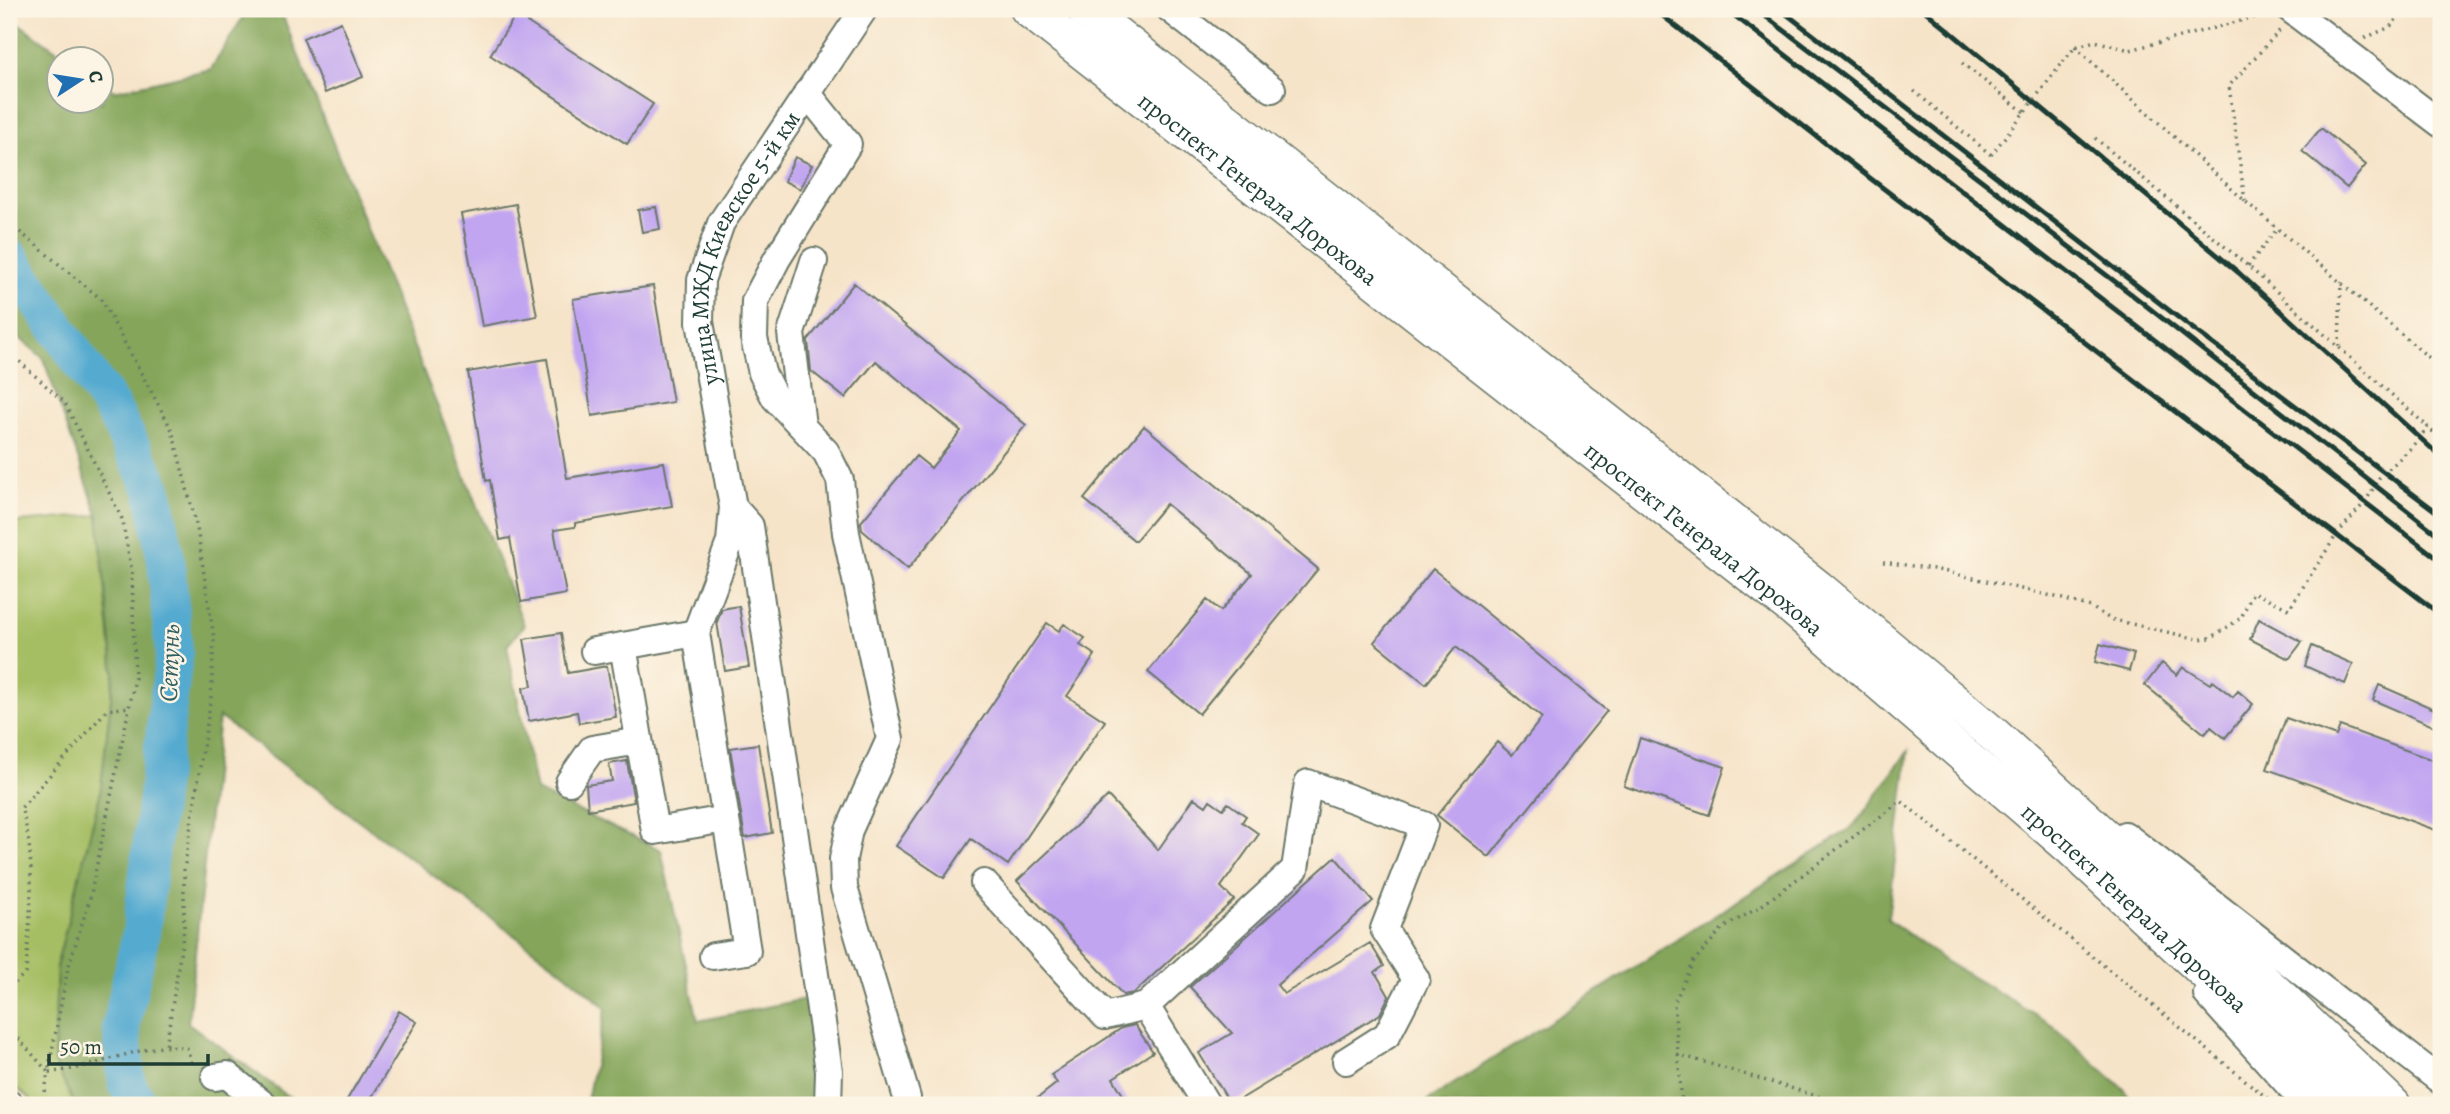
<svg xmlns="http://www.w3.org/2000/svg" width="2450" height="1114" font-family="Alegreya,serif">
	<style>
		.green { fill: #a5be64; stroke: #627e4c; stroke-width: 2 }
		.forest { fill: #84a55a; stroke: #527147; stroke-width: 2 }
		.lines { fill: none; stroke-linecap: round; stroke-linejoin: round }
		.river { stroke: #54aad0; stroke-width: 38 }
		.building { fill: #c1a5f1 }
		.minor-casing { stroke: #6a7768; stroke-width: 30 }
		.major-casing { stroke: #6a7768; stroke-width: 38 }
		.path { stroke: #6a7768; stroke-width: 3.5; stroke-dasharray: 2 5; stroke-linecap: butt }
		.minor { stroke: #fff; stroke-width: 26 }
		.major { stroke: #fff; stroke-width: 35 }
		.rail { stroke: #1f3d34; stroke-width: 5 }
		.path-bridge { stroke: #6a7768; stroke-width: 3.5; stroke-dasharray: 2 5; stroke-linecap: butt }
		.labels { text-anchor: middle; stroke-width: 5; stroke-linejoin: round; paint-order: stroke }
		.street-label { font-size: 24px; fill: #1f3d34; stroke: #fcf5e5 }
		.water-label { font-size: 26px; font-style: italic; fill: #2f5e63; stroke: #fcf5e5 }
	</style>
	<rect width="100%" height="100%" fill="#fcf5e5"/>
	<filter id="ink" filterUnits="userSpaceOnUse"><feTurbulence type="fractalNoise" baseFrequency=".0143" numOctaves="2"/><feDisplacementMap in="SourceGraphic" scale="14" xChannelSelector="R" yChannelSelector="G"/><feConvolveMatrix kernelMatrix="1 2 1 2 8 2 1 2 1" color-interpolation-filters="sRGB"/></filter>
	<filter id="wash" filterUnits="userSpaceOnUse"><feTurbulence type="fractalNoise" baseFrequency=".00686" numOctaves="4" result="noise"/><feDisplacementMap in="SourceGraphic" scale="28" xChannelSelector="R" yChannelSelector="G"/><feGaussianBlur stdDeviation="1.57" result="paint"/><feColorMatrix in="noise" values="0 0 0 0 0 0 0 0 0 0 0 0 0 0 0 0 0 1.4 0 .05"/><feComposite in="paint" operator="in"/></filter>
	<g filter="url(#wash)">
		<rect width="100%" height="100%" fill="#f6e4c9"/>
		<!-- green -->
		<path class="green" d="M98 515 114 674 100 795 57 964 54 1062 75 1105H37L9 1082V523Z"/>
		<!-- forest -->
		<path class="forest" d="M248 9H280L524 625 507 646 536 791 661 850 698 1021 810 998 816 1105H586L606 1008 561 970 219 717 188 1023 300 1105H75L54 1062 57 964 100 795 114 673 98 515 43 358 9 329V17L69 59 60 60V102H102V82L114 91 211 69Z
			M1908 751 1888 919 1945 961 2048 1022 2124 1089 2133 1105H1421L1854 826Z"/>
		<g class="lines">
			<!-- river -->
			<path class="river" d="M9 257 112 408 153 489 166 560 174 654 141 933 121 1026 127 1084 139 1105"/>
		</g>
		<g id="blocks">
			<!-- building -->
			<path class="building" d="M516 15 653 104 627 144 490 55Z
				M341 22 363 77 325 93 303 38Z
				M2321 128 2366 165 2347 188 2302 151Z
				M795 157 812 165 800 189 784 181Z
				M516 204 537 316 482 326 461 214Z
				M656 207 660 229 642 232 638 210Z
				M854 283 1026 425 908 569 862 530 861 522 916 456 931 468 961 431 876 361 845 398 811 371 808 340Z
				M653 286 673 402 592 416 573 299Z
				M547 359 567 478 664 462 672 506 575 523V527L554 530 566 594 521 602 510 538 500 540 490 480 486 481 468 372Z
				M1144 426 1318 569 1199 714 1148 672 1207 600 1221 611 1252 574 1166 504 1135 541 1084 499Z
				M1433 569 1607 711 1489 857 1437 815 1497 742 1512 755 1542 718 1456 647 1426 684 1374 642Z
				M739 606 749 667 725 671 717 622 722 609Z
				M2259 619 2302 642 2289 659 2250 639Z
				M1047 623 1059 631 1064 624 1085 638 1080 645 1095 655 1067 696 1105 721 1008 865 971 839 944 878 896 846Z
				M561 633 568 673 607 666 616 717 579 723 577 712 529 721 523 688 532 686 524 639Z
				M2100 644 2134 654 2129 671 2095 662Z
				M2312 646 2353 664 2345 684 2305 666Z
				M2162 663 2177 675 2183 667 2210 684 2213 681 2233 697 2238 691 2253 704 2225 738 2211 727 2205 734 2145 685Z
				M2379 685 2441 712 2435 727 2373 700Z
				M2286 718 2336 736 2340 726 2441 763V832L2267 769Z
				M1640 738 1725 767 1709 815 1624 786Z
				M758 744 772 833 745 838 730 748Z
				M627 761 634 802 588 810 586 785 612 781 609 764Z
				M1108 796 1158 850 1194 798 1206 806 1210 800 1223 809 1228 803 1246 816 1242 822 1259 834 1221 887 1234 900 1134 993 1123 995 1017 881Z
				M1335 857 1373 901 1277 985 1284 994 1370 943 1384 966 1375 972 1389 996 1380 1014 1231 1105 1199 1053 1232 1033 1190 987Z
				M399 1011 417 1022 367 1105H344Z
				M1135 1025 1153 1052 1113 1078 1129 1105H1029L1057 1083 1051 1075 1122 1028Z"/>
		</g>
	</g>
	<g filter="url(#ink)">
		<use href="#blocks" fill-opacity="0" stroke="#6a7768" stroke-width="2"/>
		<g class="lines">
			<!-- minor casing -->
			<g class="minor-casing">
				<g id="minor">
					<path d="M1170 9 1272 89"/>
					<path d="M2290 9 2441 124"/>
					<path d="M807 93 848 144 777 259 755 301 754 338 762 373 775 398 826 452 840 480 846 533 890 739 849 830 843 859 844 888 907 1098"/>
					<path d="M802 426 791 333 814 261"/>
					<path d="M733 507 750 526 829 1071 828 1105"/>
					<path d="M696 633 747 951 713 956"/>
					<path d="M623 646 655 831 726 819"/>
					<path id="s1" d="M594 651 696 633 730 542 733 507 700 322 701 280 721 223 864 9"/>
					<path d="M569 782 592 749 639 741"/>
					<path d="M2125 835 2441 1081"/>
					<path d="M984 883 1105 1016 1146 1006 1295 869 1308 783 1424 825 1384 929 1416 979 1387 1035 1346 1061"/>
					<path d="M2207 994 2307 1105"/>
					<path d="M1146 1006 1207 1105"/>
					<path d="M215 1077 227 1075 264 1105"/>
					<path d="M9 1104 10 1105"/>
				</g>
			</g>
			<!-- major casing -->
			<g class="major-casing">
				<g id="major">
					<path id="s2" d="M1028 9 1794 609 2070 847 2348 1105"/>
					<path d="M1084 9 1818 588 1993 734 2285 1001 2393 1105"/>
				</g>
			</g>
			<!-- path -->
			<path class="path" d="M2365 38 2390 27 2405 9
				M2075 47 2245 201 2441 368
				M2063 62 2075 47 2095 41 2130 50 2267 14
				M1962 63 2024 112
				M1914 91 1991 155
				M2095 138 2248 266 2428 427
				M2245 201 2229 86 2280 30
				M9 223 101 299 172 430 197 528 214 639 211 697 184 870V929L166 1046
				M2248 266 2278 228
				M2339 346 2341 282
				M9 352 65 403 122 519 132 572 135 679 90 898 68 968 48 1072C91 1071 150 1039 187 1048L193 1067
				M1883 562 1934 569 2052 596 2091 607 2110 619 2127 623 2198 639 2211 638 2241 618 2253 592 2289 609 2337 534 2366 501 2379 478 2411 448 2428 427 2441 440
				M9 987 26 973C29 921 38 858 21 808L107 710 129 707
				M9 1028 48 1072 44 1099 38 1105
				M1677 1054 1847 1105
				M44 1099 47 1105
				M1682 1105 1674 1003 1694 961 1722 929 1761 906 1901 801 2272 1102"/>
			<!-- minor -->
			<use href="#minor" class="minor"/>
			<!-- major -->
			<use href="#major" class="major"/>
			<!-- rail -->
			<path class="rail" d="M1654 9 1866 175 2441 615
				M1726 9 2441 561
				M1756 9 2130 293 2441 537
				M1780 9 2188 325 2441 515
				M1923 9 2239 273 2441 457"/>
			<!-- path-bridge -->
			<path class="path-bridge" d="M1991 155 2063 62"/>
		</g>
	</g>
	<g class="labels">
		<!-- street labels -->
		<g class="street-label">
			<text dy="8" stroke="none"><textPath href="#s2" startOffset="292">проспект Генерала Дорохова</textPath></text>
			<text dy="8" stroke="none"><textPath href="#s1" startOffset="509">улица МЖД Киевское 5-й км</textPath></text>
			<text dy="8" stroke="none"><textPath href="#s2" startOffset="859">проспект Генерала Дорохова</textPath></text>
			<text dy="8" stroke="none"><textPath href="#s2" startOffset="1426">проспект Генерала Дорохова</textPath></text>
		</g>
		<!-- water labels -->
		<g class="water-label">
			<text transform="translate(169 663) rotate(-88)" y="9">Сетунь</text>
		</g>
	</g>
	<!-- margin -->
	<rect width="2450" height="1114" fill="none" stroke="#fcf5e5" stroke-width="35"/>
	<!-- north arrow -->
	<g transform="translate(80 80) rotate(78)"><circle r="33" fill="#fcf5e5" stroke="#a4ab9e" stroke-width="2"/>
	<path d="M0-5L12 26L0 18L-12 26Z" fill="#1f6fb2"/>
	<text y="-10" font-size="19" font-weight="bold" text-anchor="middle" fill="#1f3d34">С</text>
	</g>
	<!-- scale -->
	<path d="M49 1054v10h159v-10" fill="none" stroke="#1f3d34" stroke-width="3.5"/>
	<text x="60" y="1054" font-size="21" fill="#1f3d34" stroke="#fcf5e5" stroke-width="5" paint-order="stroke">50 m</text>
</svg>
